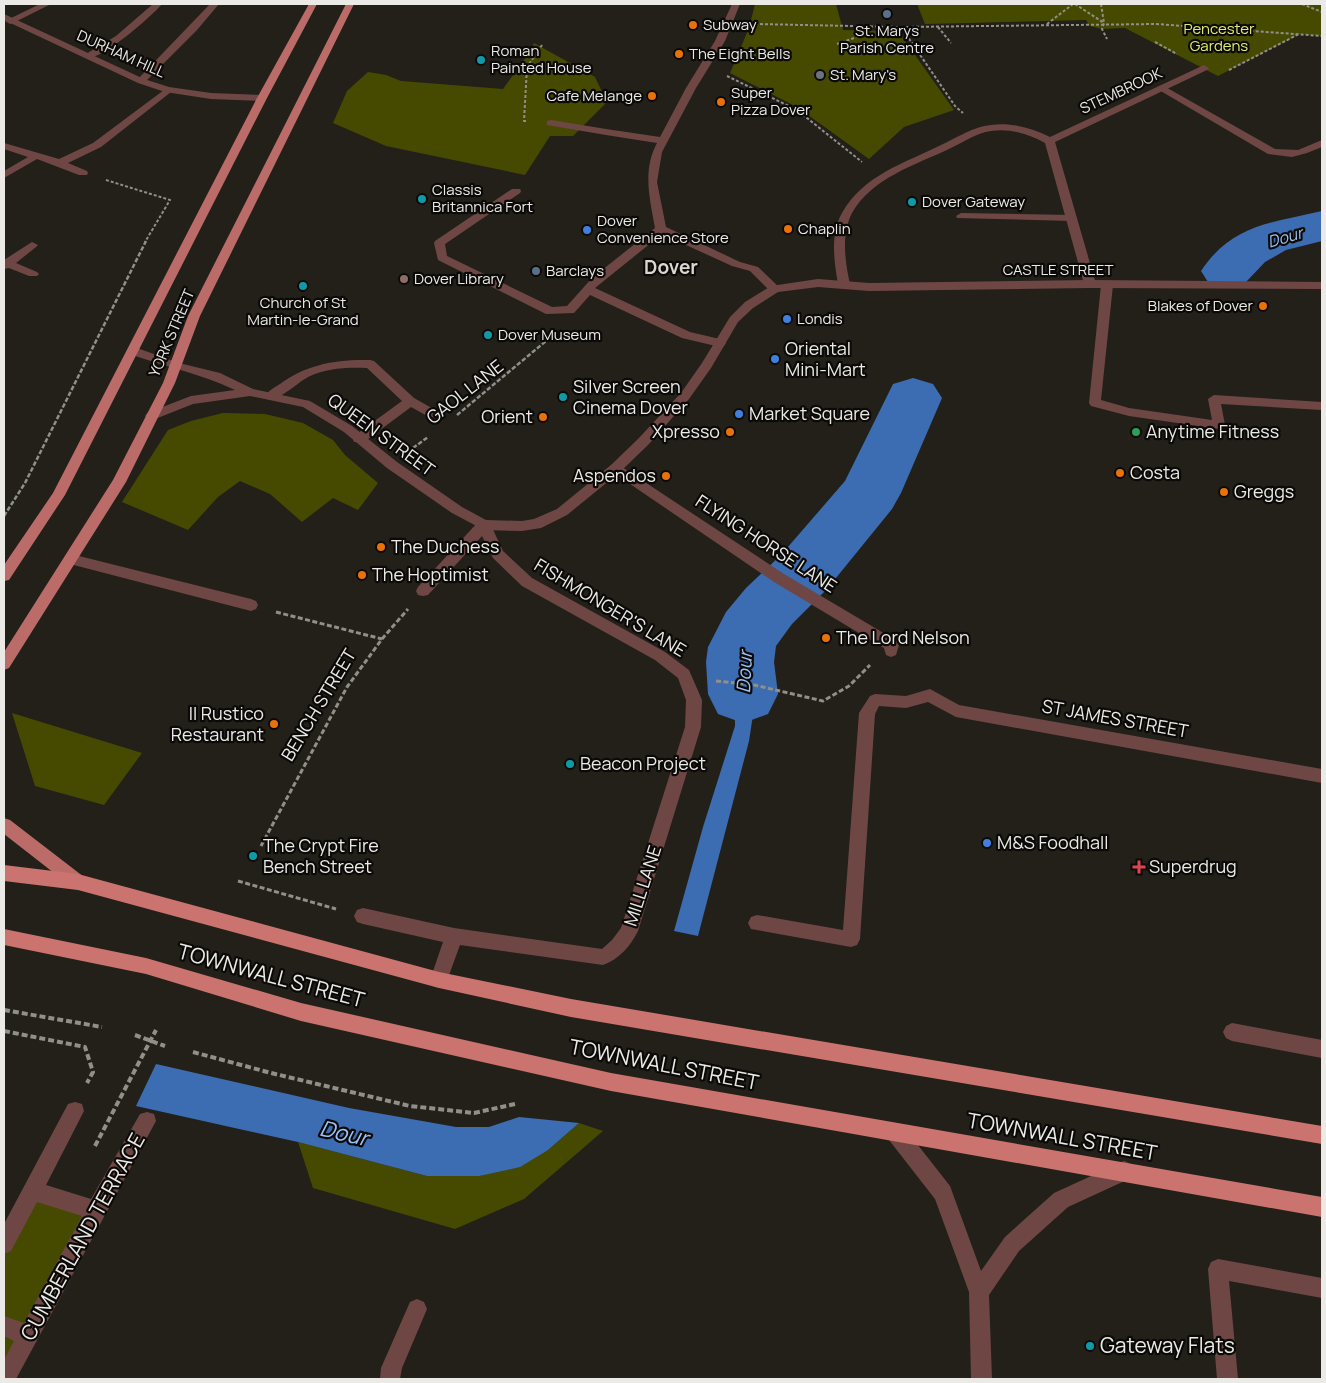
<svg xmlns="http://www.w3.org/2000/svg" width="1326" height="1383" font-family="Manrope,sans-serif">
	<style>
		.green { fill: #464a00 }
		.water { fill: #3c6db2 }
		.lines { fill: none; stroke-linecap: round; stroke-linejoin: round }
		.river { fill: #3c6db2; fill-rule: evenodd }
		.path-far3 { stroke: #918f8a; stroke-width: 2; stroke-dasharray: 3 2; stroke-linecap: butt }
		.path-far2 { stroke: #918f8a; stroke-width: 2.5; stroke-dasharray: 4.5 2; stroke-linecap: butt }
		.path-far1 { stroke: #918f8a; stroke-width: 3; stroke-dasharray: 5 2.5; stroke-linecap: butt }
		.path { stroke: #918f8a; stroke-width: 4; stroke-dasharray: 6 3; stroke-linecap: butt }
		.service { fill: #6e4745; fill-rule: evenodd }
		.pedestrian { fill: #6e4745; fill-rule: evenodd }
		.minor { fill: #6e4745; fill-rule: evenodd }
		.tertiary { fill: #6e4745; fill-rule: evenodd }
		.primary { fill: #bc6c68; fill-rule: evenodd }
		.trunk { fill: #cb736f; fill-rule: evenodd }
		.service-dot { fill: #5c6f8a; stroke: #0b0a08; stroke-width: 2 }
		.food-dot { fill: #e8710a; stroke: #0b0a08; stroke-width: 2 }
		.culture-dot { fill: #0f9aa8; stroke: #0b0a08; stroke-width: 2 }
		.worship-dot { fill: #6b7280; stroke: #0b0a08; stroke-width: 2 }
		.shop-dot { fill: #3f7fe0; stroke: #0b0a08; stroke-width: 2 }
		.education-dot { fill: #8d6e63; stroke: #0b0a08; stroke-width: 2 }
		.leisure-dot { fill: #2e9e5b; stroke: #0b0a08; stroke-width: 2 }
		.health-dot { fill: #e0444e; stroke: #0b0a08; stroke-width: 2 }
		.labels { text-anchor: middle; stroke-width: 4.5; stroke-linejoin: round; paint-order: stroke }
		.far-poi-label { font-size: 15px; fill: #eceae6; stroke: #0b0a08; text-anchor: start }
		.far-park-label { font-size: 15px; fill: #dfeb6d; stroke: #0b0a08 }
		.far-street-label { font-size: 15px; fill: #eceae6; stroke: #0b0a08 }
		.far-water-label { font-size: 16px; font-style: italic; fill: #9ac2f9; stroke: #0b0a08 }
		.poi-label { font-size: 18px; fill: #eceae6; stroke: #0b0a08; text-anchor: start }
		.street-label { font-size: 18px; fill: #eceae6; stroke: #0b0a08 }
		.far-district-label { font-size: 19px; font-weight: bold; fill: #dbd6cf; stroke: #0b0a08 }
		.water-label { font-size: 19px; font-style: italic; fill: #9ac2f9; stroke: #0b0a08 }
		.near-street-label { font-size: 21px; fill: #eceae6; stroke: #0b0a08 }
		.near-poi-label { font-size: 21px; fill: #eceae6; stroke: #0b0a08; text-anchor: start }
		.near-water-label { font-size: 22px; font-style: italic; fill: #9ac2f9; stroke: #0b0a08 }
	</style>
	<rect width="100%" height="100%" fill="#23201a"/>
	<!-- green -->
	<path class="green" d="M755 4H836L843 30 898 31 954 110 904 127 869 159 797 107 730 73 749 28Z
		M917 4H1322V36L1300 34 1218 76 1125 28 1102 29 1090 26 1086 20 925 24Z
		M534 43 595 77 607 102 573 136H550L525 175 386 146 333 123 347 91 368 72 386 75 401 81 503 89 531 50Z
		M223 413 265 414 303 423 333 440 345 455 378 483 358 510 333 498 302 522 270 494 240 481 218 497 188 530 122 502 168 430 191 421Z
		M12 713 142 753 104 805 35 786Z
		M579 1123 603 1131 524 1199 455 1229 313 1188 298 1142 427 1176H479L548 1150Z
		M32 1191 96 1210 4 1379V1244Z"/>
	<!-- water -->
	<path class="water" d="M763 603 774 610 750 644 748 674 753 715 749 741 698 936 674 931 703 827 735 726 734 658 738 637 743 625Z
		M156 1064 349 1108 456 1127H489L519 1117 579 1123 548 1150 520 1167 479 1176H427L298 1142 136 1106Z"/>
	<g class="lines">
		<!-- river -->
		<path class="river" d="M1322 211V241L1286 250 1265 262 1246 282 1227 287 1208 282 1201 271C1232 224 1272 223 1322 211Z
			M913 378 933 384 942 398 901 493 892 509 827 589 792 624 776 646 774 662 778 694 768 714 743 723 718 714 708 694 706 662 708 647 726 612 746 588 781 555 845 481 893 384Z"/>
		<!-- path-far3 -->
		<path class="path-far3" d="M1075 4 1104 23 1102 29 1107 39
			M1101 4 1104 23
			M1302 4 1322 12
			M755 24 901 27 955 106 963 113
			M1047 24 1073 4
			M901 27 1156 24 1322 36
			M938 27 951 43
			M1155 42 1177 54
			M837 44 857 37 866 27
			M1229 70 1299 34
			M727 76 797 110 862 162
			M526 121H524L527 67 542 45
			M106 180 170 200 145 242"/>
		<!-- path-far2 -->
		<path class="path-far2" d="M457 415 552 336
			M413 448 428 437
			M4 516 25 483 146 241"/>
		<!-- path-far1 -->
		<path class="path-far1" d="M276 612 382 639
			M716 681 754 685 823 701 849 686 870 665
			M261 846 347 687 382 639 408 609
			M238 881 336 909"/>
		<!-- path -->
		<path class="path" d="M4 1010 102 1027
			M4 1031 85 1047 93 1072 87 1083
			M135 1035 165 1046
			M193 1052 271 1073 410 1106 474 1113 515 1104
			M95 1146 156 1030"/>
		<!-- service -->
		<path class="service" d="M210 4H219L197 30 144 83H138V79Z
			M1162 85 1275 149 1298 150 1322 140V147L1307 153 1292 157 1268 154 1159 90V86Z
			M551 120 606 129 611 132 606 135 547 125V121Z
			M961 213 1072 215 1077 218 1072 221 957 218 956 216Z
			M32 242 38 245 36 247 16 263 37 272 39 274 37 276H29L9 268 4 269V260Z
			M1107 281 1113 285 1101 400 1129 408 1212 420 1208 399 1214 395 1322 402V410L1221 404 1225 425 1219 429 1129 416 1091 406 1089 403 1101 285Z
			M370 360 374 361 414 398 437 411 439 414 437 417H429L411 407 364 442H354L353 439 354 436 402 401 367 368C347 367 326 368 308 377 297 383 278 402 267 399L265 396C268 391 275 387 280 384 307 364 337 359 370 360Z
			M71 554 251 599 256 601 258 605 256 609 251 611 66 563 64 559 66 555Z
			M930 689 959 705 1322 769V783L956 717 928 702 906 708 879 706 875 714 860 939 857 945 851 947 751 929 748 923 751 917 757 915 843 930 859 713 870 696 875 694 906 696Z
			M1232 1023 1322 1040V1058L1232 1041 1226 1038 1223 1032 1226 1026Z
			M1218 1259 1322 1278V1298L1229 1281 1238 1379H1217L1208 1269 1211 1262Z
			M417 1299 424 1302 427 1309 402 1368 400 1379H380L381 1368 410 1302Z"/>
		<!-- pedestrian -->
		<path class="pedestrian" d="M732 4H740L725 41 696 88 662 152 657 182 666 227 740 262 758 267 781 289 779 292H771L750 271 732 266 662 234 595 288 690 332 724 340 726 343 724 346 720 347 682 338 590 295 574 313 546 314 438 260 434 243 435 241 512 189H520L521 191 520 193 445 244 447 256 552 307 567 306 592 278 655 228C650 199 642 171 657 143L606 135 601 132 606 129 660 137 686 88 715 41Z
			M616 463 784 574 897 641 899 645 896 655 891 657 886 655 884 648 774 582 611 471 609 468 611 465Z
			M75 1102 82 1104 84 1111 46 1185 91 1199 140 1114 147 1112 154 1114 156 1121 16 1379H4V1360L14 1341 4 1336V1316L24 1323 82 1216 37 1202 11 1251 4 1254V1224L68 1104Z"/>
		<!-- minor -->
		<path class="minor" d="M40 4H51L13 23 10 24 5 21Z
			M153 4H162C152 16 101 61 86 58V54L116 36Z
			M1204 65 1209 68 1207 70 1055 142 1096 284 1094 286 1090 288 1084 284 1045 143C1028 134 1010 128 991 131 976 133 962 143 949 149 915 165 872 178 852 213 841 234 845 262 850 284L844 288 838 284C834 261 830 234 842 213 863 175 905 163 941 145 958 137 973 127 991 125 1011 122 1032 128 1050 137Z
			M168 87 173 90 171 92 101 147 68 163 87 171 88 173 87 175H79L37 159 4 178V171L28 157 4 149V143L59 159 93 143Z
			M484 520 489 521 503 551 532 578 665 652 689 670 702 700 701 727 638 931C630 947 619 959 603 965L460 945 445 986 439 988 433 986 430 980 443 942 363 924 357 922 354 916 357 910 363 908 454 928 602 949 612 940 621 928 685 727 686 700 678 678 655 660 522 586 493 558 482 536 428 595 423 596 418 595 416 591 418 587 479 521Z
			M896 1124 903 1126 950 1186 981 1271 1005 1237 1054 1193 1124 1161 1131 1164 1134 1171 1131 1178 1068 1207 1019 1251 989 1295 992 1379H971L969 1292 935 1199 889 1140 887 1133 889 1126Z"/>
		<!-- tertiary -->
		<path class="tertiary" d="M4 14 144 79 169 87 211 93 262 95 267 98 262 101 211 99 165 92 138 83 4 20Z
			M818 279 869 283 1090 280 1322 282V289L1090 288 869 291 818 287 778 292 753 308 738 322 711 368 689 399 648 445 621 471 567 515 541 528 522 531 484 530 452 513 387 468 344 432 303 407 250 396 193 404 155 419H147L145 416 147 413 191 396 235 390C201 374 164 366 129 354L127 351 129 348H137L179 363 220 373 253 389 310 401 352 426 397 462 462 507 486 520 522 521 534 519 557 509 611 465 638 439 681 393 702 363 730 317 745 302 771 286Z"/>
		<!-- primary -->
		<path class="primary" d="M309 4H317L267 98 65 495 9 580 4 581V565L53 493 257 98Z
			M346 4H354L200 316 175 383 126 482 9 668 4 670V652L113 480 163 383 188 316Z
			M4 818 10 820 84 877 86 882 84 887 78 890 72 887 4 834Z"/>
		<!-- trunk -->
		<path class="trunk" d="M4 865 78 874 439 972 571 999 1322 1126V1144L571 1017 439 988 78 890 4 881Z
			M4 929 146 958 301 1003 611 1073 1322 1197V1217L611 1091 301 1021 146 974 4 945Z"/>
	</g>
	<!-- markers -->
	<g class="service-dot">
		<circle cx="887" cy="14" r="5"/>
		<circle cx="536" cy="271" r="5"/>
	</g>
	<g class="food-dot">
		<circle cx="693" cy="25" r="5"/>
		<circle cx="679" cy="54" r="5"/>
		<circle cx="652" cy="96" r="5"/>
		<circle cx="721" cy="102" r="5"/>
		<circle cx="788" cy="229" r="5"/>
		<circle cx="1263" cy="306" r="5"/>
		<circle cx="543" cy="417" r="5"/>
		<circle cx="730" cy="432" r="5"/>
		<circle cx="1120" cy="473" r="5"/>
		<circle cx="666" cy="476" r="5"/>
		<circle cx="1224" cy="492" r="5"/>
		<circle cx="381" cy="547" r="5"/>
		<circle cx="362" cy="575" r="5"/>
		<circle cx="826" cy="638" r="5"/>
		<circle cx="274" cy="724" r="5"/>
	</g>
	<g class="culture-dot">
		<circle cx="481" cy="60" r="5"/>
		<circle cx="422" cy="199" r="5"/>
		<circle cx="912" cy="202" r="5"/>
		<circle cx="303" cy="286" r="5"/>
		<circle cx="488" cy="335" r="5"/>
		<circle cx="563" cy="397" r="5"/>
		<circle cx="570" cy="764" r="5"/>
		<circle cx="253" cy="856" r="5"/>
		<circle cx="1090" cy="1346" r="5"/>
	</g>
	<circle class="worship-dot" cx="820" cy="75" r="5"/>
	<g class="shop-dot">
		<circle cx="587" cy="230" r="5"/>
		<circle cx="787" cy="319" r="5"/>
		<circle cx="775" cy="359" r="5"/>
		<circle cx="739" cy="414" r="5"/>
		<circle cx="987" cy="843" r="5"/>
	</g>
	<circle class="education-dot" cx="404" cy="279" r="5"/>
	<circle class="leisure-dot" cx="1136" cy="432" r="5"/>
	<path class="health-dot" d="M1136.5 859.5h5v5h5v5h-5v5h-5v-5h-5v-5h5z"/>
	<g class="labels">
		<!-- far-poi labels -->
		<g class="far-poi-label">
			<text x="703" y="30">Subway</text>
			<text x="887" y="36" text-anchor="middle">St. Marys<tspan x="887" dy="17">Parish Centre</tspan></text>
			<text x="491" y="56">Roman<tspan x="491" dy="17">Painted House</tspan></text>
			<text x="689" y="59">The Eight Bells</text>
			<text x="830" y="80">St. Mary's</text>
			<text x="731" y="98">Super<tspan x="731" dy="17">Pizza Dover</tspan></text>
			<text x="642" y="101" text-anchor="end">Cafe Melange</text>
			<text x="432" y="195">Classis<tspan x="432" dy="17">Britannica Fort</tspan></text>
			<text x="922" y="207">Dover Gateway</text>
			<text x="597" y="226">Dover<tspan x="597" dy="17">Convenience Store</tspan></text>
			<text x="798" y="234">Chaplin</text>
			<text x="546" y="276">Barclays</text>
			<text x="414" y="284">Dover Library</text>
			<text x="303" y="308" text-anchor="middle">Church of St<tspan x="303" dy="17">Martin-le-Grand</tspan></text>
			<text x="1253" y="311" text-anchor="end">Blakes of Dover</text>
			<text x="797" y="324">Londis</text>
			<text x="498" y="340">Dover Museum</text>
		</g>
		<!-- far-park labels -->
		<g class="far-park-label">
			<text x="1219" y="34">Pencester<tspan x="1219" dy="17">Gardens</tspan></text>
		</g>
		<!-- far-street labels -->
		<g class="far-street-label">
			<text transform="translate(121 54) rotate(24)" y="5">DURHAM HILL</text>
			<text transform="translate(1121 91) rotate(-25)" y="5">STEMBROOK</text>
			<text x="1058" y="275">CASTLE STREET</text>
			<text transform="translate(172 333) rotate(-67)" y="5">YORK STREET</text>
		</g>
		<!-- far-water labels -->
		<g class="far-water-label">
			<text transform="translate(1285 237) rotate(-16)" y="6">Dour</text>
		</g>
		<!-- poi labels -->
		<g class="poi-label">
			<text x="785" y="355">Oriental<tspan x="785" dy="21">Mini-Mart</tspan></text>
			<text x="573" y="393">Silver Screen<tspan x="573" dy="21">Cinema Dover</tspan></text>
			<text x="749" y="420">Market Square</text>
			<text x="533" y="423" text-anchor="end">Orient</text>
			<text x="720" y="438" text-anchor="end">Xpresso</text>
			<text x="1146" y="438">Anytime Fitness</text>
			<text x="1130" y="479">Costa</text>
			<text x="656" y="482" text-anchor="end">Aspendos</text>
			<text x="1234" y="498">Greggs</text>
			<text x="391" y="553">The Duchess</text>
			<text x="372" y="581">The Hoptimist</text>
			<text x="836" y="644">The Lord Nelson</text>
			<text x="264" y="720" text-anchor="end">Il Rustico<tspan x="264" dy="21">Restaurant</tspan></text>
			<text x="580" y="770">Beacon Project</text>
			<text x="997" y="849">M&amp;S Foodhall</text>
			<text x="263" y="852">The Crypt Fire<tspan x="263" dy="21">Bench Street</tspan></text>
			<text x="1149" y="873">Superdrug</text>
		</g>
		<!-- street labels -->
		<g class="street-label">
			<text transform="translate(465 392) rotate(-38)" y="6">GAOL LANE</text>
			<text transform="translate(381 435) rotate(36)" y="6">QUEEN STREET</text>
			<text transform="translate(766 544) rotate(33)" y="6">FLYING HORSE LANE</text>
			<text transform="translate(610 608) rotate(31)" y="6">FISHMONGER'S LANE</text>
			<text transform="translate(319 705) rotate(-59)" y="6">BENCH STREET</text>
			<text transform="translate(1115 719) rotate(10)" y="6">ST JAMES STREET</text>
			<text transform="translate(643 886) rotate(-72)" y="6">MILL LANE</text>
		</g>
		<!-- far-district labels -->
		<g class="far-district-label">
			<text x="671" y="274">Dover</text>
		</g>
		<!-- water labels -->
		<g class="water-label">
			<text transform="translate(744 672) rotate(-87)" y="7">Dour</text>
		</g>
		<!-- near-street labels -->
		<g class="near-street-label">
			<text transform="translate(271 976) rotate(15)" y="7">TOWNWALL STREET</text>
			<text transform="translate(664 1065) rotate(11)" y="7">TOWNWALL STREET</text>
			<text transform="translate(1062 1137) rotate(10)" y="7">TOWNWALL STREET</text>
			<text transform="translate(83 1237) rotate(-61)" y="7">CUMBERLAND TERRACE</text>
		</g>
		<!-- near-poi labels -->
		<g class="near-poi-label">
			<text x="1100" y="1353">Gateway Flats</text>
		</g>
		<!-- near-water labels -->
		<g class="near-water-label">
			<text transform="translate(344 1133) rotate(13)" y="8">Dour</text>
		</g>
	</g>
	<!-- border -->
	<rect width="1326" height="1383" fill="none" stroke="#eceae6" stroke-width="10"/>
</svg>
